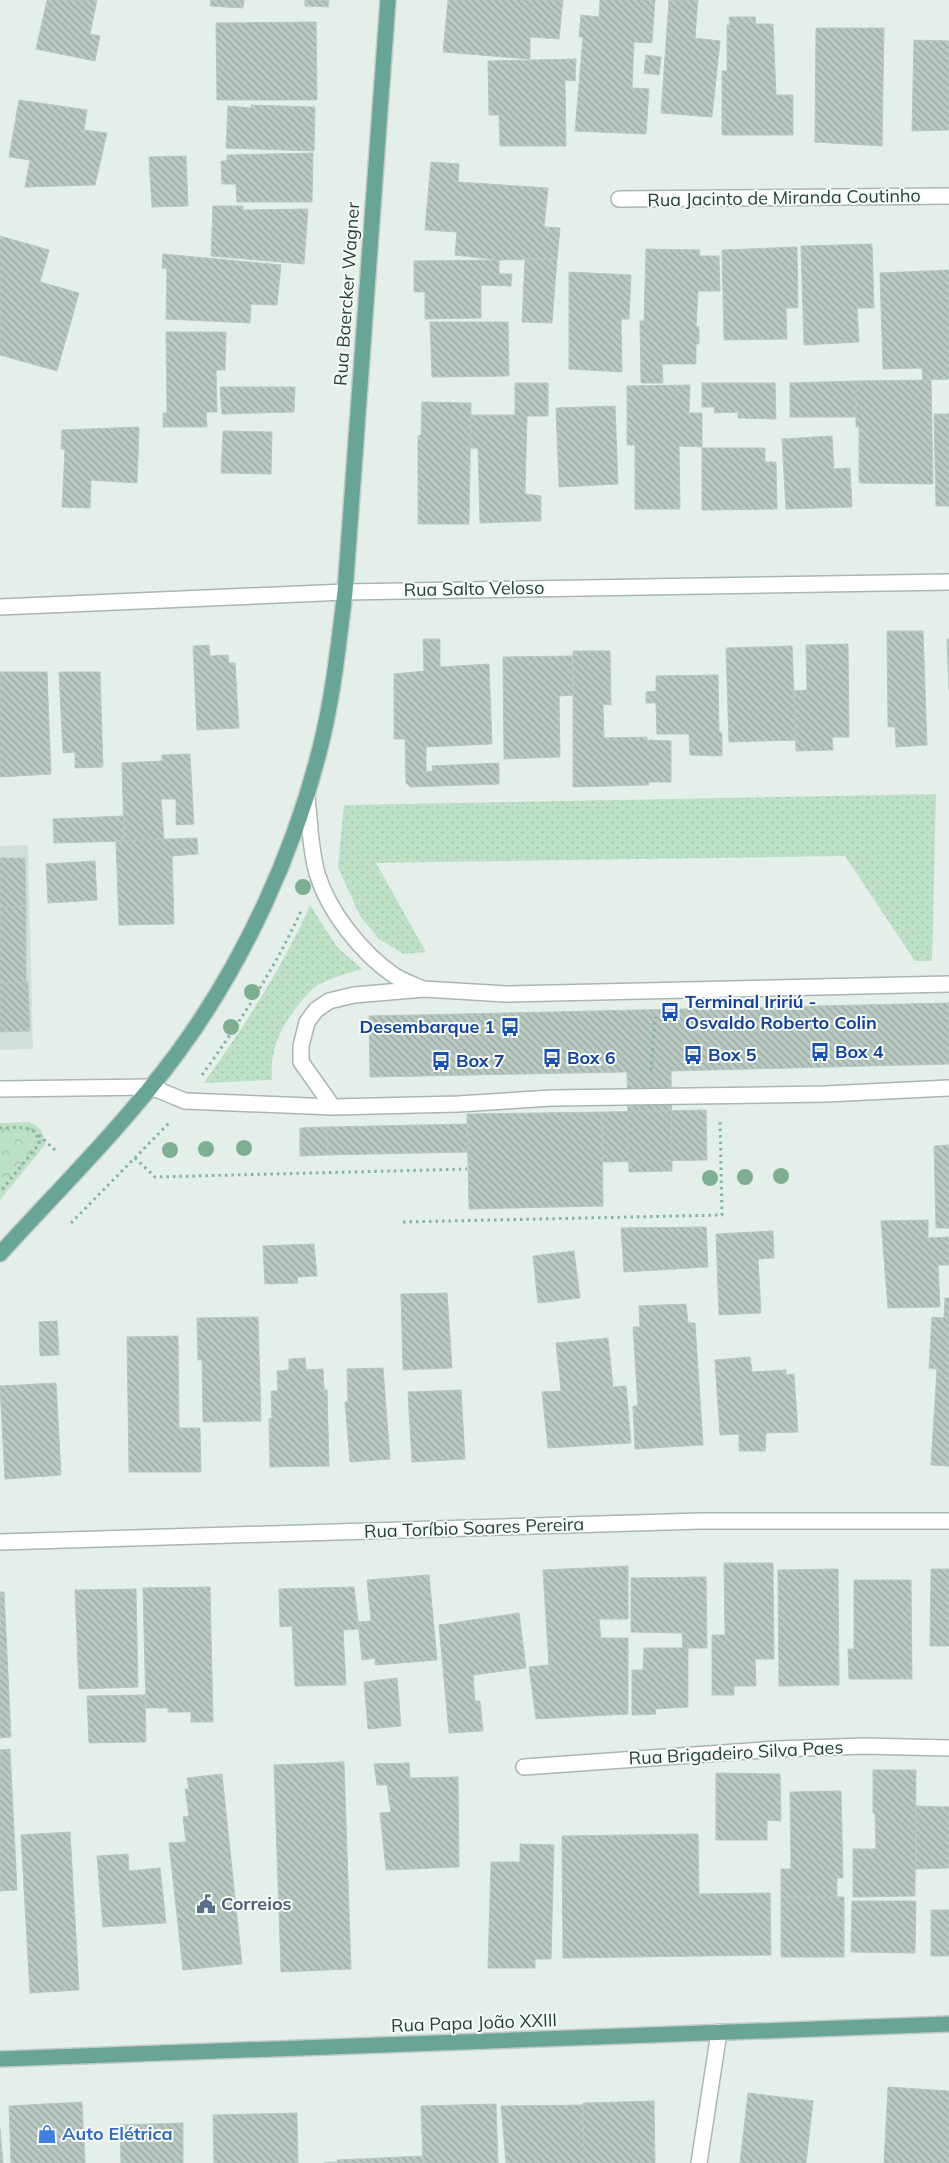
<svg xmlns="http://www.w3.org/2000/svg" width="949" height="2163" font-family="Mulish,sans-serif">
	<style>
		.built { fill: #d3dfd9 }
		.grass { fill: url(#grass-dots) }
		.park { fill: url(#park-crowns) }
		.building { fill: url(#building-back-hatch); stroke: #b7c9c1 }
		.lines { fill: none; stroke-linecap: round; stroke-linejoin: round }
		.minor-casing { stroke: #a7b7b2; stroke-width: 18 }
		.major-casing { stroke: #c1cac8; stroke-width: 18 }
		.path { stroke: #85b3a5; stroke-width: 3; stroke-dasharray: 2.5 4; stroke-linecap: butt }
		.minor { stroke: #fff; stroke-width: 15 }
		.major { stroke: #68a596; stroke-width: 15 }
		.tree { fill: #7faf93 }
		.labels { text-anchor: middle; stroke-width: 4; stroke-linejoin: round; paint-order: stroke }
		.street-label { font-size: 18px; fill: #23413a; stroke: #f6fbf8 }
		.transit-label { font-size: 18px; font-weight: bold; fill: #164399; stroke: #f6fbf8; text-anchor: start }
		.service-label { font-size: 18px; font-weight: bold; fill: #4e5e75; stroke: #f6fbf8; text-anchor: start }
		.shop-label { font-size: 18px; font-weight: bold; fill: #366cbe; stroke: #f6fbf8; text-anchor: start }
	</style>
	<defs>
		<pattern id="grass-dots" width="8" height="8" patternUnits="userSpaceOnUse" patternTransform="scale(1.25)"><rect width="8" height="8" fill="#bee0c7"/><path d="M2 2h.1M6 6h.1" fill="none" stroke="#a3c1ac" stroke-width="1.8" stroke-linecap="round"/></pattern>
		<pattern id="park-crowns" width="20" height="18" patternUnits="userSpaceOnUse" patternTransform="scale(1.25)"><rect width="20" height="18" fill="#bee0c7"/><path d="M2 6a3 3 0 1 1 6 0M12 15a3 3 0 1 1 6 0" fill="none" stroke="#a3c1ac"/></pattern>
		<pattern id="building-back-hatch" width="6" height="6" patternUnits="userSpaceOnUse" patternTransform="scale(1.25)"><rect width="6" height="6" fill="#bacac3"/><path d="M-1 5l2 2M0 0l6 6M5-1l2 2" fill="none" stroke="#97a69f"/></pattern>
	</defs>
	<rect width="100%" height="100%" fill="#e5efea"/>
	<!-- built -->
	<path class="built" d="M28 845 33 1049 0 1050V846Z"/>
	<!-- grass -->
	<path class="grass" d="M936 794 932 961H915L845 856 376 863 426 952 404 954 379 939 360 916 338 867 344 805Z
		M310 905 337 947 362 969C346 974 329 978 315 987 310 991 305 997 301 1002 282 1024 269 1049 272 1080L204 1083C244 1026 282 969 310 905Z"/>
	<!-- park -->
	<path class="park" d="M29 1122C41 1127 44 1133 45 1145L0 1200V1123Z"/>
	<!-- building -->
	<path class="building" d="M47 0H97L90 34 100 36 95 61 36 49Z
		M211 0H244L243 8 210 6Z
		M305 0H329L328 7 305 6Z
		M448 0H563L559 39 530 37V59L443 52Z
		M600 0H655L652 43 634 42 632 88 649 89 646 134 575 131 583 37H579L581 15 599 17Z
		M669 0H698L695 38 720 41 712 117 661 113Z
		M729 17H755L756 24H773L776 95H793V135H722V71H727V25H730Z
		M316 22 317 100H217L216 23Z
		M816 28H884L882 146 815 142Z
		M914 40 949 41V130L912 131Z
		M646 55 661 57 659 75 644 73Z
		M576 59 575 81 565 80 566 146H500L499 115H489L488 61Z
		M19 100 87 110 84 130 107 133 95 185 25 187 30 160 9 157Z
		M251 105 315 107 314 151 226 148 228 106 252 108Z
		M313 153 312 202H237L236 184H222L221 161H227V155Z
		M186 156 188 206 152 207 149 157Z
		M431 162 459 164 458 182 548 188 544 227 560 228 557 259 499 260 455 255 457 232 425 230Z
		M213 206H243V210L308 209 304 264 211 256Z
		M0 236 49 250 40 282 79 293 57 371 0 355Z
		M872 244 874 308H857L859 342 804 345 801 246Z
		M797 247 798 308H786L787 339 724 340 722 250Z
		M646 249 700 250 699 256H719L720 291H698L696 327H699V344H696V364H662L663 383H641L640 321H644Z
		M163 254 281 265 277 305 251 304 250 323 166 319 167 269 162 268Z
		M525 259H557L552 323 522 322Z
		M499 260V274H512L511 286 481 285V318L425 319V292H414V261Z
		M949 270V379L923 380 922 368 883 369 880 273Z
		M569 272 631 275 629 319H621L622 372 569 369Z
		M430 322H508L509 376 432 377Z
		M166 332H226L225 370H216L217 412H206L207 427H163V413H167Z
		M931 380 933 484 859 483V427H856V381Z
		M856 381V417H790V383Z
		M515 383H548V416H527L525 494 541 496V521L480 523 478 448H470L471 415H515Z
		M702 383H775L776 419 738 418V412L714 413 715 407H702Z
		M690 385 689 413H702V447L679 446 680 509H635V445H627V386Z
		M220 387H295L294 412 222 414Z
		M422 402 471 403 469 524H418V436L421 435Z
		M615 406 618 484 559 487 556 408Z
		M934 414H949V506H936Z
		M139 427 137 483 91 480 90 508 62 507 65 449H61L62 430Z
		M223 431 272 432 271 474 221 473Z
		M832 436 834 469 850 468 852 507 786 509 782 439Z
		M702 448H765V462H776L777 509 702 510Z
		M887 631H923L927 745 896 747 895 727H888Z
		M423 639H440V667L489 664 492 744 426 747V772L433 771 432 766 499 763V784L411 787 406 783 405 739H394V674L424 671Z
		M947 639H949V690Z
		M848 644 849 737H832L833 750 796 751 794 691 807 690 806 645Z
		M209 645 210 656 228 655 229 663H235L239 728 197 730 193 646Z
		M792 646 796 740 729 742 726 648Z
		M573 651H610L611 705 603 704 604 738 647 737V740L671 741V782H648L649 785 573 787Z
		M572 656 573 695 559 696 560 757 504 759 503 657Z
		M0 672H47L51 774 0 777Z
		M59 672H100L103 767 75 768V752L63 753Z
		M718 675 719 732 722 733V756L690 755 689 734H657L656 703H646V692L656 691V676Z
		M190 754 194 824 176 825V799H161L164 839 124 841 122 763 162 761V755Z
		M124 816V841L54 843 53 819Z
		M197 838 198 854 172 856 174 924 119 925 116 841Z
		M0 858H25L26 906 0 907Z
		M95 861 97 900 48 903 46 864Z
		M26 906V982L0 983V907Z
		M28 982 30 1031 0 1032V983Z
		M949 1003V1064L671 1071 672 1171 629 1172 627 1072 370 1077 369 1016Z
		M706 1110 707 1160 603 1162 602 1112Z
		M602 1112 603 1206 469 1209 467 1114Z
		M467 1124 468 1152 328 1155 327 1127Z
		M327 1127 328 1155 300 1156V1128Z
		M949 1145V1228H936L934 1146Z
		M928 1220V1238L949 1237V1265H938L940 1307 888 1308 881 1221Z
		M706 1227 708 1267 624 1272 621 1228Z
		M773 1231 774 1258 758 1259 761 1313 719 1315 716 1234Z
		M314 1244 317 1276 297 1277 298 1283 265 1284 263 1246Z
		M574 1251 580 1298 538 1303 533 1256Z
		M447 1293 452 1368 403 1370 401 1294Z
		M945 1298H949V1466L931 1465 937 1369 929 1368 932 1317 944 1318Z
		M686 1304 688 1323H695L703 1445 635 1449 633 1406H638L633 1327H640L639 1306Z
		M258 1317 261 1421 203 1422 202 1360H198L197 1318Z
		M57 1321 59 1355 40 1356 39 1322Z
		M178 1336 179 1428H200L201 1472H129L127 1337Z
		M608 1338 613 1387 626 1386 631 1443 548 1448 542 1392 561 1391 556 1343Z
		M750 1357 752 1372 786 1370V1375L794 1374 798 1432 766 1433 765 1451H739V1434L720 1435 715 1360Z
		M305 1358 306 1370 323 1369 324 1390H327L329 1466 270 1467 269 1418 272 1419 271 1391H278L277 1371 289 1370V1359Z
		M383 1368 390 1459 350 1462 345 1402 348 1401 347 1369Z
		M56 1383 61 1475 5 1479 0 1386Z
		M461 1390 465 1459 412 1462 408 1392Z
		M724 1563H773L774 1659H755L756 1686H734V1695H712V1635H725Z
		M628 1566V1619H599L601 1638H628V1714L536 1719 529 1667 549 1665 543 1570Z
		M838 1569 839 1685 779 1686 778 1570Z
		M931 1569H949V1646H930Z
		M429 1575 437 1660 375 1665V1658L362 1660 358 1622 371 1621 367 1580Z
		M706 1577 707 1648H683L682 1633 631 1632V1578Z
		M854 1580H911L912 1679H849L848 1649H854Z
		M210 1587 213 1722H191V1712H168V1708H146L143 1588Z
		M354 1587 359 1629 343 1630 346 1685 295 1686 292 1626 280 1627 279 1589Z
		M136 1589 138 1687 79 1689 75 1590Z
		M0 1592H4L11 1737 0 1738Z
		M519 1613 526 1668 473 1675 475 1701H480L483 1731 449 1733 439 1625Z
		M644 1648H688V1707L655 1709 656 1714 632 1715V1670H643Z
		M397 1678 401 1726 368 1729 364 1682Z
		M145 1695 146 1742 89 1743 87 1696Z
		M10 1749 17 1890 0 1891V1750Z
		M344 1762 351 1969 281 1972 274 1765Z
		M409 1763 410 1778 458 1777 459 1867 386 1870 380 1813 391 1812 387 1785H377L374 1764Z
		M873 1770H916L915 1896 853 1897V1849H876L875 1813H873Z
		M716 1773 780 1774 781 1821 767 1820V1840H716Z
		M222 1774 242 1964 183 1970 169 1843 186 1842 183 1817 189 1816 185 1789H189L187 1778Z
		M841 1791 843 1878H837V1897H781V1869H791L790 1792Z
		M916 1806 949 1807V1868L916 1869Z
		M70 1832 79 1990 30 1993 21 1835Z
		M698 1834 699 1894 770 1893 771 1955 563 1958 562 1836Z
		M520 1844 554 1845 551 1959H535V1968H488L491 1862H520Z
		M128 1854 129 1871 160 1868 166 1923 103 1927 97 1856Z
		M781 1897H844V1957H781Z
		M852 1901H916L915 1953 851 1952Z
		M931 1910H949V1956H931Z
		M888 2087 949 2091V2163H884Z
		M748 2093 813 2101 806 2163H740Z
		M654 2101 655 2163H584L583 2103Z
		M82 2102 85 2163H11L9 2106Z
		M496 2104 498 2163H423L421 2106Z
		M583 2105 584 2163H506L501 2106Z
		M297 2113 298 2163H214L213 2115Z
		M183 2123V2163H121L120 2125Z
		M0 2129 3 2163H0Z
		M423 2156V2163H324L338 2162 337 2160Z"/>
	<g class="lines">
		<!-- minor casing -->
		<g class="minor-casing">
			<path id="minor" d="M619 199 949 196
				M0 607 345 592 949 582
				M307 798C310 822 310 849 317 873 328 911 362 954 395 976 403 981 414 985 423 989
				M0 1089 151 1087 185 1101 333 1107 458 1104 552 1098 826 1094 949 1088
				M333 1107 301 1062V1046L307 1022 316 1010 329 1001 354 995 424 989 506 994 949 984
				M0 1542 700 1521H949
				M524 1767 778 1749 864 1746 949 1748
				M699 2163 719 2032"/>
		</g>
		<!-- major casing -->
		<g class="major-casing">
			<path id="major" d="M0 1254C59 1189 123 1126 176 1055 244 963 297 848 323 736 334 689 339 640 345 592L388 0
				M0 2059 949 2024"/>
		</g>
		<!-- path -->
		<path class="path" d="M651 1070 655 1017
			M202 1075C240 1022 275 968 302 909
			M0 1128C16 1128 38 1123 39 1144L0 1192
			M39 1135 58 1153
			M135 1158 155 1177 467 1169
			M403 1222 722 1215 720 1121
			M71 1223 169 1123"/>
		<!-- minor -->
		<use href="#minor" class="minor"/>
		<!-- major -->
		<use href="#major" class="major"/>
	</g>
	<!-- trees -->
	<g class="tree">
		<circle cx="303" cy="887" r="8"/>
		<circle cx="252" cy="992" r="8"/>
		<circle cx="231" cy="1027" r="8"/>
		<circle cx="244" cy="1148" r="8"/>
		<circle cx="206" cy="1149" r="8"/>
		<circle cx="170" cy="1150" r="8"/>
		<circle cx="781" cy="1176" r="8"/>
		<circle cx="745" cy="1177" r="8"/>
		<circle cx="710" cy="1178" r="8"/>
	</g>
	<!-- icons -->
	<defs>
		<g id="bus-bare" transform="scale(1.5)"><path d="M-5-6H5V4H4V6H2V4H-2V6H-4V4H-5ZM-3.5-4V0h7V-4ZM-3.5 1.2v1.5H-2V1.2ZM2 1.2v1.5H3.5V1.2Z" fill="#1a4fb4" stroke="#f6fbf8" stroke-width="2.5" paint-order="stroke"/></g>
		<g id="civic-bare" transform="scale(1.5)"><path d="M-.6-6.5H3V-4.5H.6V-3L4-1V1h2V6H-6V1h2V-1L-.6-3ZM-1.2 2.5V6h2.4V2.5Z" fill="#5c6f8a" stroke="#f6fbf8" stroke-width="2.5" paint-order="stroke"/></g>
		<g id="shop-bare" transform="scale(1.5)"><path d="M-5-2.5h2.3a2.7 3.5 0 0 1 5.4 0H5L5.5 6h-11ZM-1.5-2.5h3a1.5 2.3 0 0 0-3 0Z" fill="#3f7fe0" stroke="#f6fbf8" stroke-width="2.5" paint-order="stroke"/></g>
	</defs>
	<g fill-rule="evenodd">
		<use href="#bus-bare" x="670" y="1012"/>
		<use href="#bus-bare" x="510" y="1027"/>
		<use href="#bus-bare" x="820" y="1052"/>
		<use href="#bus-bare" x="693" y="1055"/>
		<use href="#bus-bare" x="552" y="1058"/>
		<use href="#bus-bare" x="441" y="1061"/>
		<use href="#civic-bare" x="206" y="1904"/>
		<use href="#shop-bare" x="47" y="2134"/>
	</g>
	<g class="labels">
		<!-- street labels -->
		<g class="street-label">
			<text transform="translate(784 198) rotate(-1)" y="6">Rua Jacinto de Miranda Coutinho</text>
			<text transform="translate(347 294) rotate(-86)" y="6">Rua Baercker Wagner</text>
			<text transform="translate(474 589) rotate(-1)" y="6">Rua Salto Veloso</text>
			<text transform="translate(474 1528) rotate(-2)" y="6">Rua Toríbio Soares Pereira</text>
			<text transform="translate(736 1753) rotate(-3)" y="6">Rua Brigadeiro Silva Paes</text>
			<text transform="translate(474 2023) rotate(-2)" y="6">Rua Papa João XXIII</text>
		</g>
		<!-- transit labels -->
		<g class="transit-label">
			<text x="685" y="1008">Terminal Iririú -<tspan x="685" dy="21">Osvaldo Roberto Colin</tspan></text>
			<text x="495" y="1033" text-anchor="end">Desembarque 1</text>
			<text x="835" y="1058">Box 4</text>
			<text x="708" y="1061">Box 5</text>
			<text x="567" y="1064">Box 6</text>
			<text x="456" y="1067">Box 7</text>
		</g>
		<!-- service labels -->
		<g class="service-label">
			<text x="221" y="1910">Correios</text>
		</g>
		<!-- shop labels -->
		<g class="shop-label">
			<text x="62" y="2140">Auto Elétrica</text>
		</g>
	</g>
</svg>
